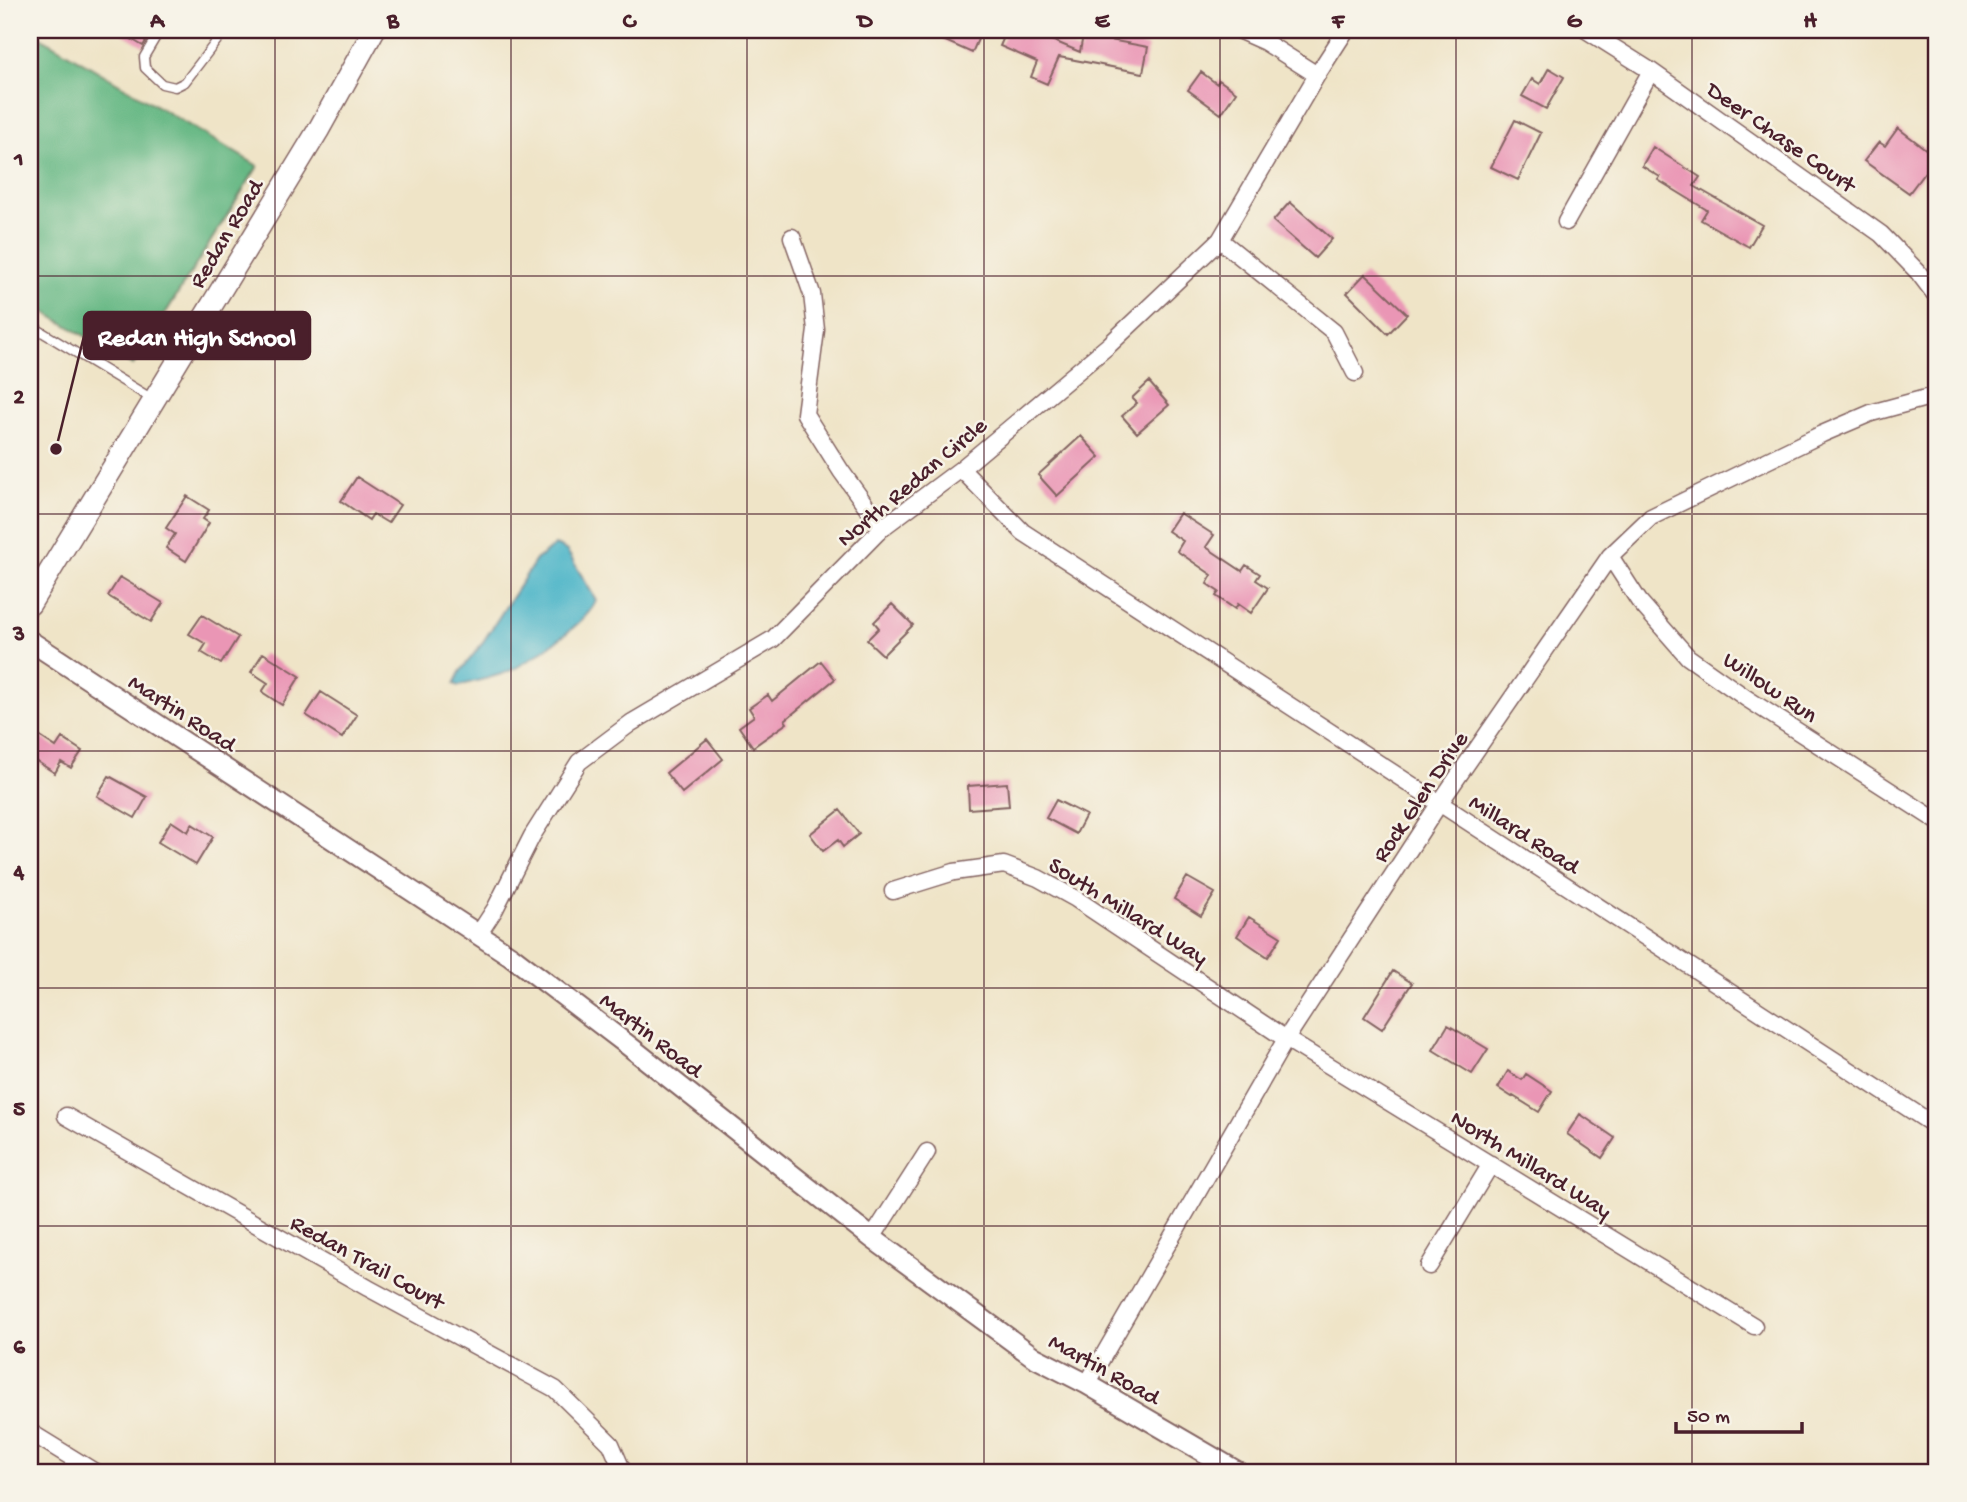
<svg xmlns="http://www.w3.org/2000/svg" width="1967" height="1502" font-family="'Gochi Hand',sans-serif">
	<style>
		.forest { fill: #66b884; stroke: #586c58; stroke-width: 2 }
		.water { fill: #49b4c7; stroke: #4a6a79; stroke-width: 2 }
		.building { fill: #ea96b5 }
		.lines { fill: none; stroke-linecap: round; stroke-linejoin: round }
		.service-casing { stroke: #846462; stroke-width: 11 }
		.minor-casing { stroke: #846462; stroke-width: 19 }
		.tertiary-casing { stroke: #846462; stroke-width: 23 }
		.secondary-casing { stroke: #846462; stroke-width: 24 }
		.service { stroke: #fff; stroke-width: 8 }
		.minor { stroke: #fff; stroke-width: 16 }
		.tertiary { stroke: #fff; stroke-width: 19 }
		.secondary { stroke: #fff; stroke-width: 21 }
		.grid { fill: none; stroke: #4a1f2b; stroke-width: 2; stroke-opacity: 0.55 }
		.labels { text-anchor: middle; stroke-width: 5; stroke-linejoin: round; paint-order: stroke }
		.street-label { font-size: 24px; fill: #4a1f2b; stroke: #f7f3e8 }
		.leader { fill: none; stroke: #4a1f2b; stroke-width: 2.5 }
		.callout-dot { fill: #4a1f2b; stroke: #f7f3e8; stroke-width: 2.5 }
		.callout { fill: #4a1f2b; stroke: #4a1f2b; stroke-width: 2.5 }
		.callout-label { font-size: 26px; text-anchor: middle; font-weight: bold; fill: #fff }
		.neatline { fill: none; stroke: #4a1f2b; stroke-width: 2.5 }
		.grid-label { font-size: 23px; text-anchor: middle; font-weight: bold; fill: #4a1f2b }
	</style>
	<rect width="100%" height="100%" fill="#f7f3e8"/>
	<filter id="ink" filterUnits="userSpaceOnUse"><feTurbulence type="fractalNoise" baseFrequency=".0143" numOctaves="2"/><feDisplacementMap in="SourceGraphic" scale="14" xChannelSelector="R" yChannelSelector="G"/><feConvolveMatrix kernelMatrix="1 2 1 2 8 2 1 2 1" color-interpolation-filters="sRGB"/></filter>
	<filter id="wash" filterUnits="userSpaceOnUse"><feTurbulence type="fractalNoise" baseFrequency=".00686" numOctaves="4" result="noise"/><feDisplacementMap in="SourceGraphic" scale="28" xChannelSelector="R" yChannelSelector="G"/><feGaussianBlur stdDeviation="1.57" result="paint"/><feColorMatrix in="noise" values="0 0 0 0 0 0 0 0 0 0 0 0 0 0 0 0 0 1.4 0 .05"/><feComposite in="paint" operator="in"/></filter>
	<g filter="url(#wash)">
		<rect width="100%" height="100%" fill="#efe4c7"/>
		<!-- forest -->
		<path class="forest" d="M30 31 258 166 133 365 30 303Z"/>
		<!-- water -->
		<path class="water" d="M555 545 560 547 567 551 596 600C590 621 528 663 507 672 491 678 475 681 459 686L454 684 460 672 481 645 536 560Z"/>
		<g id="blocks">
			<!-- building -->
			<path class="building" d="M116 30H153L143 46Z
				M948 30H982L972 53 943 40Z
				M1007 30H1028L1080 52 1083 35 1148 47 1143 73 1059 57 1047 84 1031 77 1037 62 1000 46Z
				M1549 68 1564 77 1546 109 1522 96 1532 79 1540 84Z
				M1201 72 1217 84 1219 80 1236 92 1221 114 1188 90Z
				M1515 120 1541 133 1518 180 1491 167Z
				M1898 128 1936 157 1909 193 1864 161 1879 142 1885 146Z
				M1653 147 1700 177 1694 186 1762 225 1749 247 1701 220 1707 210 1658 180 1660 177 1642 166Z
				M1290 202 1332 239 1315 258 1273 221Z
				M1365 274 1407 314 1388 334 1347 293Z
				M1149 382 1169 405 1137 433 1122 416 1137 403 1132 398Z
				M1081 436 1100 457 1057 496 1038 475Z
				M357 477 400 505 388 523 373 514 369 520 341 501Z
				M187 496 209 510 203 519 209 523 186 561 166 548 175 534 166 528Z
				M1180 513 1214 535 1206 547 1242 571 1246 565 1260 574 1256 580 1268 588 1251 613 1238 604 1235 609 1216 596 1219 592 1207 584 1212 575 1177 551 1183 541 1168 531Z
				M120 577 163 603 151 622 108 596Z
				M892 604 913 625 883 655 867 640 879 628 874 622Z
				M202 615 238 637 221 664 201 652 206 644 189 634Z
				M263 653 300 676 282 705 262 692 268 683 251 672Z
				M821 661 835 679 785 720 787 723 753 747 739 727 754 716 749 708 768 695 772 701Z
				M321 692 357 715 342 738 306 715Z
				M39 736 56 747 62 738 82 751 71 768 61 762 55 773 30 757V750Z
				M707 739 723 759 682 793 666 773Z
				M109 776 147 797 135 818 97 796Z
				M1007 783 1009 806 969 809 968 786Z
				M1056 800 1086 815 1076 834 1046 818Z
				M840 810 859 834 843 847 838 840 823 851 810 834Z
				M171 821 188 832 192 824 213 837 196 865 158 842Z
				M1187 877 1215 893 1201 916 1174 899Z
				M1249 917 1281 937 1268 957 1237 936Z
				M1393 971 1412 983 1382 1029 1364 1017Z
				M1448 1025 1488 1049 1472 1074 1433 1050Z
				M1508 1071 1522 1080 1526 1074 1552 1091 1539 1112 1513 1096 1512 1097 1498 1088Z
				M1580 1114 1615 1138 1602 1158 1567 1134Z"/>
		</g>
	</g>
	<g filter="url(#ink)">
		<use href="#blocks" fill-opacity="0" stroke="#846462" stroke-width="2"/>
		<g class="lines">
			<!-- service casing -->
			<g class="service-casing">
				<path id="service" d="M160 30 144 57 145 68 162 84 175 87 185 82 225 30
					M30 329 32 326 154 400"/>
			</g>
			<!-- minor casing -->
			<g class="minor-casing">
				<path id="minor" d="M1238 30 1265 42 1317 75
					M1586 30 1651 71 1881 234 1918 272 1937 297
					M1566 222 1651 71
					M792 237 812 294 816 330 805 414 841 471 882 528
					M1220 240 1334 332 1355 373
					M961 469 1023 532 1937 1127
					M1610 556 1639 601 1688 657 1746 698 1937 821
					M893 891 954 872 1004 865 1038 878 1076 899 1286 1039 1754 1326
					M478 935 495 909 532 836 579 762 631 723 773 639 882 528 961 469 1109 345 1220 240 1317 75 1346 30
					M66 1116 368 1288 555 1389 611 1444 623 1472
					M872 1238 927 1152
					M1429 1266 1491 1164
					M1087 1384 1286 1039 1439 804 1610 556 1651 517 1822 434 1871 413 1937 395
					M30 1432 95 1472"/>
			</g>
			<!-- tertiary casing -->
			<g class="tertiary-casing">
				<path id="tertiary" d="M30 641 511 956 629 1046 872 1238 1034 1357 1087 1384 1238 1472"/>
			</g>
			<!-- secondary casing -->
			<g class="secondary-casing">
				<path id="secondary" d="M30 604 319 129 374 30"/>
			</g>
			<!-- service -->
			<use href="#service" class="service"/>
			<!-- minor -->
			<use href="#minor" class="minor"/>
			<!-- tertiary -->
			<use href="#tertiary" class="tertiary"/>
			<!-- secondary -->
			<use href="#secondary" class="secondary"/>
		</g>
	</g>
	<!-- grid -->
	<path class="grid" d="M275 30V1472M511 30V1472M747 30V1472M984 30V1472M1220 30V1472M1456 30V1472M1692 30V1472M30 276H1937M30 514H1937M30 751H1937M30 988H1937M30 1226H1937"/>
	<g class="labels">
		<!-- street labels -->
		<g class="street-label">
			<text transform="translate(1782 136) rotate(35)" y="8">Deer Chase Court</text>
			<text transform="translate(225 233) rotate(-59)" y="8">Redan Road</text>
			<text transform="translate(911 481) rotate(-40)" y="8">North Redan Circle</text>
			<text transform="translate(1771 686) rotate(34)" y="8">Willow Run</text>
			<text transform="translate(183 712) rotate(33)" y="8">Martin Road</text>
			<text transform="translate(1419 796) rotate(-56)" y="8">Rock Glen Drive</text>
			<text transform="translate(1525 833) rotate(33)" y="8">Millard Road</text>
			<text transform="translate(1129 910) rotate(32)" y="8">South Millard Way</text>
			<text transform="translate(652 1034) rotate(38)" y="8">Martin Road</text>
			<text transform="translate(1532 1163) rotate(32)" y="8">North Millard Way</text>
			<text transform="translate(368 1261) rotate(29)" y="8">Redan Trail Court</text>
			<text transform="translate(1105 1368) rotate(29)" y="8">Martin Road</text>
		</g>
	</g>
	<!-- callouts -->
	<path class="leader" d="M56 449L84 336"/>
	<circle class="callout-dot" cx="56" cy="449" r="7"/>
	<rect class="callout" x="84" y="312" width="226" height="47" rx="7"/>
	<g class="callout-label">
		<text x="197" y="345">Redan High School</text>
	</g>
	<!-- margin -->
	<rect width="1967" height="1502" fill="none" stroke="#f7f3e8" stroke-width="77"/>
	<!-- scale -->
	<path d="M1676 1422v10h126v-10" fill="none" stroke="#4a1f2b" stroke-width="3.5"/>
	<text x="1687" y="1422" font-size="21" fill="#4a1f2b" stroke="#f7f3e8" stroke-width="5" paint-order="stroke">50 m</text>
	<rect x="38" y="38" width="1890" height="1426" class="neatline"/>
	<g class="grid-label">
		<text x="157" y="27">A</text>
		<text x="393" y="27">B</text>
		<text x="629" y="27">C</text>
		<text x="865" y="27">D</text>
		<text x="1102" y="27">E</text>
		<text x="1338" y="27">F</text>
		<text x="1574" y="27">G</text>
		<text x="1810" y="27">H</text>
		<text x="19" y="165">1</text>
		<text x="19" y="403">2</text>
		<text x="19" y="640">3</text>
		<text x="19" y="878">4</text>
		<text x="19" y="1115">5</text>
		<text x="19" y="1353">6</text>
	</g>
</svg>
